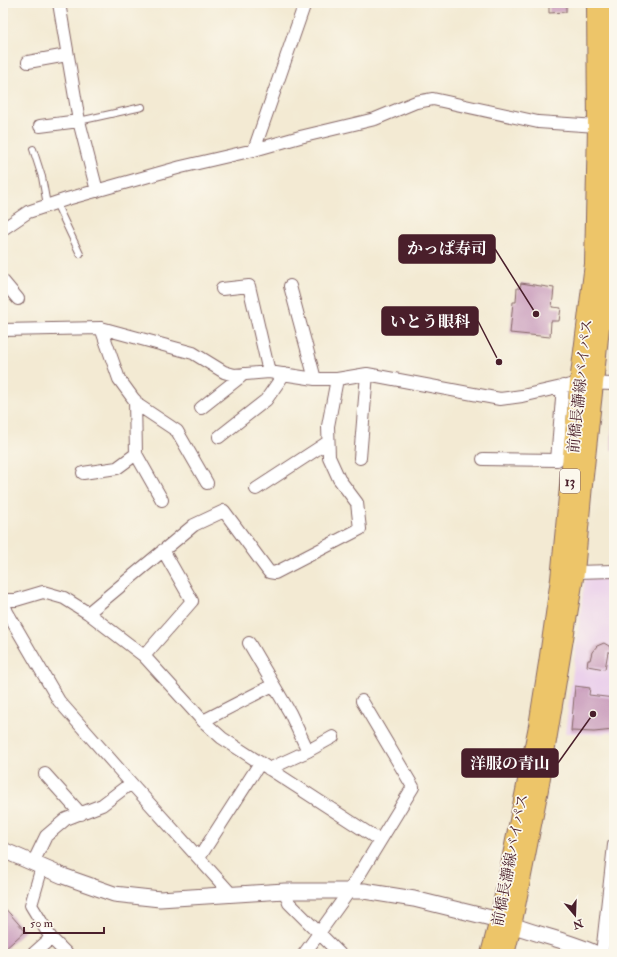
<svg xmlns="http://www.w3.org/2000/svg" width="617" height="957" font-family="'IM FELL Double Pica','Noto Serif JP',serif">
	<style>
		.built { fill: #ebd1eb }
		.building { fill: #ca9ebd }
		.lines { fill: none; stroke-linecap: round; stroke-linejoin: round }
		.service-casing { stroke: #856666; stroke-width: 8 }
		.minor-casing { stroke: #856666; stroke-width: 14 }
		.tertiary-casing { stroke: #856666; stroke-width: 17 }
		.primary-casing { stroke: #856666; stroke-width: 20 }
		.service { stroke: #fff; stroke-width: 6 }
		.minor { stroke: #fff; stroke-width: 12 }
		.tertiary { stroke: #fff; stroke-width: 15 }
		.primary { stroke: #edc569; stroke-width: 18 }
		.labels { text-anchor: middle; stroke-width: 3.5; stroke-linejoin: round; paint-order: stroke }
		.shield { fill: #fbf7ec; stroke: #7f6065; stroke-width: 1 }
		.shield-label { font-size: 14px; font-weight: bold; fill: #4a1f2b }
		.street-label { font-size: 15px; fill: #4a1f2b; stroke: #fbf7ec }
		.leader { fill: none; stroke: #4a1f2b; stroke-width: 1.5 }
		.callout-dot { fill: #4a1f2b; stroke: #fbf7ec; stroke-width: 1.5 }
		.callout { fill: #4a1f2b; stroke: #4a1f2b; stroke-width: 1.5 }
		.callout-label { font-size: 16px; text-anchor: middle; font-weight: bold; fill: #fff }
	</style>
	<rect width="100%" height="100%" fill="#fbf7ec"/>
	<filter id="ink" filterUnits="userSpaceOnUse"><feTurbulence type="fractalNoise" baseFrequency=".025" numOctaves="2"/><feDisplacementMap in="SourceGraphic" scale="8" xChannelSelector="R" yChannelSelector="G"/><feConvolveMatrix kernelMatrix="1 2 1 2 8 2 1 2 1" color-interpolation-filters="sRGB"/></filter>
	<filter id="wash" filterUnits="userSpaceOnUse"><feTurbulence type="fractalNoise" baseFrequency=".012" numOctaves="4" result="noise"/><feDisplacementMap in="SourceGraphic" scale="16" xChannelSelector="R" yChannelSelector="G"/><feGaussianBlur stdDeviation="0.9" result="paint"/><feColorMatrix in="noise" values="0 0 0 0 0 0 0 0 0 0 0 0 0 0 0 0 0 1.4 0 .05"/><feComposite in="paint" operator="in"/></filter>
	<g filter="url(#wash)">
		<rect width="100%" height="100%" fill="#f3ead3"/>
		<!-- built -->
		<path class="built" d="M614 574V732L596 734 565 733 585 577Z"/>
		<g id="blocks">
			<!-- building -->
			<path class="building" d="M549 3H566V12L549 13Z
				M521 283 554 288 552 307 561 308 559 321H551L550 337 510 333 513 302H516L517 288H520Z
				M612 425H614V450H611Z
				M604 643 609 646 612 652H608L605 669 587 666 588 660H590L592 652 597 646Z
				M575 686 590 688 589 695 614 698V730L594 732 571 731Z
				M3 906 25 931 3 951Z"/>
		</g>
	</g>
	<g filter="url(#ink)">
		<use href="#blocks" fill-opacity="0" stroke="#856666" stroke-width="1"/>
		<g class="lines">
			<!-- service casing -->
			<g class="service-casing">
				<path id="service" d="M79 121 142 107
					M33 149 42 177 47 205
					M56 203 80 254"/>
			</g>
			<!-- minor casing -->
			<g class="minor-casing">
				<path id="minor" d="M59 3 79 121 97 191
					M28 62 67 55
					M40 126 79 121
					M254 150 305 3
					M3 229 28 212 67 199 181 167 254 150 300 137 375 119 416 102 433 99 538 122 597 126
					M3 281 18 299
					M290 286 315 379
					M222 289 249 286 269 372
					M101 328 119 379 138 405 177 431 207 483
					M3 330 101 328 193 353 224 372 234 375 269 372 315 379H337L367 374 500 399 522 396 579 383 614 384
					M135 400 136 454 162 500
					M201 408 244 374
					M219 437 266 400 284 374
					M360 458 367 374
					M483 459 557 460 563 386
					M83 473 117 468 136 454
					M256 489 328 442
					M575 572 614 571
					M3 600H16L43 592 64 598 88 613 144 656 203 721 222 738 379 840
					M3 601 7 612 59 701 131 783 232 895
					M88 613 194 525 224 511 269 572 275 573 360 529 357 503 339 479 329 457 328 426 337 379
					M249 643 290 713 308 751
					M144 656 192 601 163 550
					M203 721 273 685
					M269 769 308 751 333 737
					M45 774 81 814
					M199 858 260 763
					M33 863 46 836 66 819 102 805 131 783
					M285 891 289 903 340 954
					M51 938 67 954
					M33 954 51 938 31 905 42 867
					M304 954 350 890 413 787 362 701
					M602 954 614 845"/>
			</g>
			<!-- tertiary casing -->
			<g class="tertiary-casing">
				<path id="tertiary" d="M3 850 63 876 114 894 160 899 285 891H364L414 899 499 920C531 934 566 939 597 954"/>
			</g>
			<!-- primary casing -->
			<g class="primary-casing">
				<path id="primary" d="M490 954 499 920 538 726 548 663 560 579 579 383 594 264 597 126 596 3
					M505 954 512 926 539 789 575 572 583 485 607 263 611 125V3"/>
			</g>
			<!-- service -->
			<use href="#service" class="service"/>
			<!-- minor -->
			<use href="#minor" class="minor"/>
			<!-- tertiary -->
			<use href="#tertiary" class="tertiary"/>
			<!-- primary -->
			<use href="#primary" class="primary"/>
		</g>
	</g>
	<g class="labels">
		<!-- shield labels -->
		<rect class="shield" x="560" y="469" width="20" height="24" rx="3"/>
		<g class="shield-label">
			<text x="570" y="486">13</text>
		</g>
		<!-- street labels -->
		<g class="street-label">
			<text transform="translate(580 386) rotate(-84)" y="5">前橋長瀞線バイパス</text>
			<text transform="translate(510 860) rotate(-79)" y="5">前橋長瀞線バイパス</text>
		</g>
	</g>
	<!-- callouts -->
	<path class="leader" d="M536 314L495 249M499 362L478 321M593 714L558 763"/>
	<g class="callout-dot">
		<circle cx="536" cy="314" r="4"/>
		<circle cx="499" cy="362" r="4"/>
		<circle cx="593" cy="714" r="4"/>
	</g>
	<g class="callout">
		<rect x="399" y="235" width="96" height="28" rx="4"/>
		<rect x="382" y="307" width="96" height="28" rx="4"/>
		<rect x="462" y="749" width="96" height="28" rx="4"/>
	</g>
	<g class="callout-label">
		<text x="447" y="254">かっぱ寿司</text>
		<text x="430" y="327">いとう眼科</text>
		<text x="510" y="769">洋服の青山</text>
	</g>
	<!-- margin -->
	<rect width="617" height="957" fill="none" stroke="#fbf7ec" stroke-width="16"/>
	<!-- north arrow -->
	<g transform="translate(575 915) rotate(161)" stroke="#fbf7ec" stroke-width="3" paint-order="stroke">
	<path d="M0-3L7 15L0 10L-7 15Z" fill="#4a1f2b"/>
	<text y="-6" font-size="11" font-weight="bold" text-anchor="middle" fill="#4a1f2b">N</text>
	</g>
	<!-- scale -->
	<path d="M24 927v6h80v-6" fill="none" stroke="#4a1f2b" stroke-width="2"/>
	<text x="30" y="927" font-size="12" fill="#4a1f2b" stroke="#fbf7ec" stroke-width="3" paint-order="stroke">50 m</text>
</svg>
